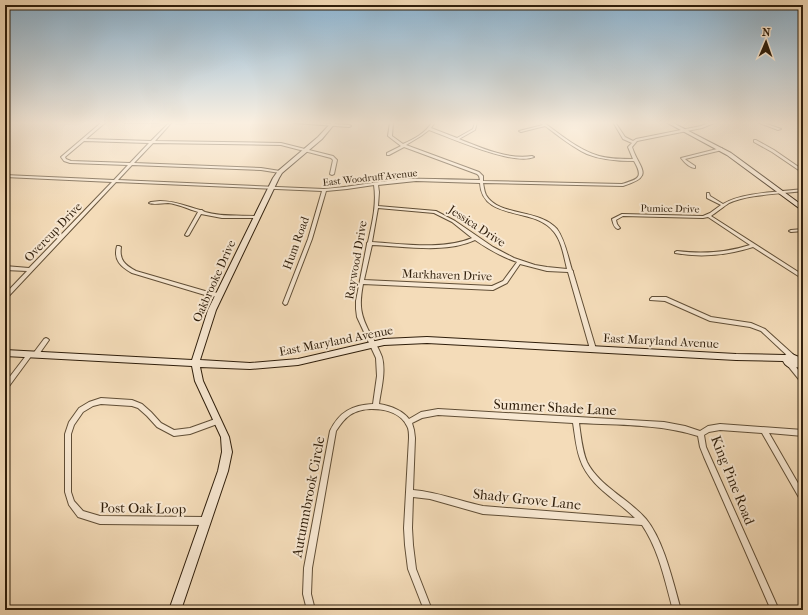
<svg xmlns="http://www.w3.org/2000/svg" width="808" height="615" font-family="'IM FELL French Canon',serif">
	<style>
		.lines { fill: none; stroke-linecap: round; stroke-linejoin: round }
		.street-casing { stroke: #604e36; stroke-width: 2 }
		.secondary-casing { stroke: #2f1e0b; stroke-width: 2 }
		.street { fill: #f8e8d2; fill-rule: evenodd }
		.secondary { fill: #f8e8d2; fill-rule: evenodd }
		.labels { text-anchor: middle; stroke-width: 4; stroke-linejoin: round; paint-order: stroke }
		.far-street-label { font-size: 10px; fill: #2f1e0b; stroke: #f8e8d2 }
		.street-label { font-size: 12px; fill: #2f1e0b; stroke: #f8e8d2 }
		.near-street-label { font-size: 14px; fill: #2f1e0b; stroke: #f8e8d2 }
	</style>
	<rect width="100%" height="100%" fill="#f4dcb9"/>
	<filter id="stains"><feTurbulence type="fractalNoise" baseFrequency=".005" numOctaves="4"/><feColorMatrix values="0 0 0 0 .2 0 0 0 0 .09 0 0 0 0 .02 0 0 0 .5 -.17"/></filter>
	<radialGradient id="worn" r=".72"><stop offset=".6" stop-color="#630" stop-opacity="0"/><stop offset="1" stop-color="#630" stop-opacity=".3"/></radialGradient>
	<g class="lines">
		<!-- street casing -->
		<g class="street-casing">
			<path id="street" d="M102 122H106L86 139 151 141 170 122H172L155 141 281 143 333 156 337 160 334 174 332 175 330 174 333 160 331 158 281 145 153 143 134 163 261 168 280 171 282 172 280 173 261 170 132 165 118 180 324 189C352 187 379 181 406 179 430 178 455 180 480 180L479 176 477 174 404 147 389 155H387V153L401 146 388 136 390 122H393L392 136 403 144C414 139 426 133 432 122H435L431 128 457 138 473 129 475 122H477L475 130 459 139C481 148 509 160 532 156L534 157C513 166 451 138 429 130L421 136 406 145 479 172 483 176V181L622 184C638 179 644 178 634 161 618 161 602 160 587 154 572 147 559 136 545 126L521 132 519 131 543 125 539 122H543C560 134 578 150 599 156 610 159 622 159 633 159L628 147 632 143 623 139 613 122H615L625 137 633 141 636 139 701 126 711 122H714V123L702 128 637 141 632 147C639 169 656 176 623 186L483 183C484 187 484 191 486 195 499 217 538 208 557 229 565 240 568 257 572 270L573 271V272L596 349 595 351H591L590 349 568 272 547 271 520 264 507 283 493 290 363 284C359 305 360 315 371 335 375 342 379 349 382 357 386 372 381 389 379 404 391 406 402 410 409 419L421 412 438 409 664 422 685 426 700 431 708 426 720 424 803 430V436L769 433 803 492V503L801 501 762 433 720 430 709 432 704 435 706 447 710 456 779 610H771L704 457 700 447 698 436C660 424 619 425 579 423 581 436 582 450 587 462 599 486 629 499 646 519 664 541 673 582 681 610H673C665 581 659 550 642 525L483 514 430 499 413 497 412 528 413 545 416 569 432 610H424L408 569 405 545 404 528 409 438C409 434 409 429 407 426 398 407 365 405 350 415 344 419 340 425 336 431L312 568 311 594 315 610H307L303 594 304 568 330 431C339 412 352 405 373 404L377 376 376 358 357 317 356 309V301L367 244V243L368 242C372 224 377 204 374 185L347 189 326 191 312 239 287 304 285 305 283 303 308 239 322 191 116 182 7 298 5 299V294L27 271 5 270V266L29 268 112 182 5 177V175L114 180 128 165 70 163 64 161 61 157ZM84 141 149 143 130 163 71 161 66 159 65 157ZM416 181 480 183C482 222 535 206 554 232 562 242 564 257 567 269L547 267 535 265 514 258 493 247 455 221 436 211 378 206 379 192 378 185ZM378 208 434 213 452 222 472 238C444 250 403 244 372 242ZM475 240C488 249 502 257 517 262L503 281 492 286 364 280 372 245C404 246 444 254 475 240ZM438 415 573 423C575 435 576 448 580 459 589 486 616 499 635 518L483 506C460 501 437 492 413 490L415 438 414 430 412 423 422 418Z
				M124 122H160L158 123H126Z
				M187 122H215L213 123H189Z
				M293 122H304L349 125 351 126 349 127 295 123Z
				M757 122H761L781 129 778 130Z
				M754 140H756L774 150 803 170V173L772 152 754 142Z
				M721 148H722V150L685 159 686 160 695 166V168C690 168 684 162 681 158Z
				M803 189V191C782 194 748 194 729 203 723 207 717 212 711 216L803 275V279L753 247C728 255 702 258 675 253V252L677 251C703 254 725 253 750 245L708 217 703 218 623 216 616 220 617 224 620 228 618 229C614 228 613 223 612 219L622 214 703 216 710 213 721 205 707 198V193H709L710 196 723 204C743 192 780 192 803 189Z
				M160 201C174 201 186 206 200 210H202L203 211 205 212C222 217 240 215 258 216L260 217 258 218H222L201 214 189 235 187 236 185 235 198 212C188 209 178 204 168 203 162 203 154 205 149 203L151 202Z
				M803 229V231L791 232 789 231 791 230Z
				M117 246H119L121 247C119 260 125 265 136 271L205 291 219 293 221 295 219 297 205 295 132 273C121 267 113 260 117 246Z
				M652 297H666L711 317 751 323 765 329 796 357 795 359H791L761 331 750 327 710 321 665 301 650 300V299Z
				M46 338 48 339 49 340 37 357H35L32 355 7 389H5V383L28 353H30L32 355 44 339Z
				M788 362H792L803 376V382H801L788 366 787 364Z
				M101 398 132 400 142 404 151 412 161 423 174 430 190 428 218 418 220 419 221 421 220 423 190 434 174 436 157 427 147 416 138 408 132 406 101 404 93 406 83 412 74 425 71 434V492L74 501 83 511 100 516 206 517 209 518 210 521 209 524 206 525 100 524 78 517 69 505 65 492V434L69 422 79 408 89 402Z"/>
		</g>
		<!-- secondary casing -->
		<g class="secondary-casing">
			<path id="secondary" d="M332 122H336L322 139 282 173 279 178 216 310 200 360 250 363 298 359 384 339 427 337 736 354 785 355 789 353 799 357 803 364 802 366C794 369 787 369 783 361L736 360 427 343 384 345 298 365 250 369 200 367 203 381 229 437 232 452 228 471 181 610H169L218 471 222 452 221 437 195 381 192 366 5 356V350L192 360 208 310 273 178 278 171 318 137Z
				M666 122H671L731 153 803 206V211L727 155Z"/>
		</g>
		<!-- street -->
		<use href="#street" class="street"/>
		<!-- secondary -->
		<use href="#secondary" class="secondary"/>
	</g>
	<!-- sky -->
	<linearGradient id="sky" x2="0" y2="1"><stop stop-color="#8bb6d6"/><stop offset="0.59" stop-color="#faefe0"/><stop offset="1" stop-color="#faefe0" stop-opacity="0"/></linearGradient>
	<rect width="808" height="208" fill="url(#sky)"/>
	<g class="labels">
		<!-- far-street labels -->
		<g class="far-street-label">
			<text transform="translate(370 177) rotate(-6)" y="4">East Woodruff Avenue</text>
			<text transform="translate(670 208) rotate(1)" y="4">Pumice Drive</text>
		</g>
		<!-- street labels -->
		<g class="street-label">
			<text transform="translate(477 226) rotate(33)" y="4">Jessica Drive</text>
			<text transform="translate(53 232) rotate(-46)" y="4">Overcup Drive</text>
			<text transform="translate(296 243) rotate(-70)" y="4">Hum Road</text>
			<text transform="translate(356 260) rotate(-80)" y="4">Raywood Drive</text>
			<text transform="translate(447 275) rotate(2)" y="4">Markhaven Drive</text>
			<text transform="translate(214 281) rotate(-66)" y="4">Oakbrooke Drive</text>
			<text transform="translate(336 341) rotate(-11)" y="4">East Maryland Avenue</text>
			<text transform="translate(661 341) rotate(3)" y="4">East Maryland Avenue</text>
		</g>
		<!-- near-street labels -->
		<g class="near-street-label">
			<text transform="translate(555 407) rotate(3)" y="5">Summer Shade Lane</text>
			<text transform="translate(733 480) rotate(68)" y="5">King Pine Road</text>
			<text transform="translate(308 497) rotate(-79)" y="5">Autumnbrook Circle</text>
			<text transform="translate(527 499) rotate(6)" y="5">Shady Grove Lane</text>
			<text transform="translate(143 508) rotate(1)" y="5">Post Oak Loop</text>
		</g>
	</g>
	<!-- margin -->
	<rect width="808" height="615" fill="none" stroke="#f4dcb9" stroke-width="20"/>
	<rect x="6" y="6" width="796" height="603" fill="none" stroke="#2f1e0b" stroke-width="2"/>
	<rect x="10" y="10" width="788" height="595" fill="none" stroke="#2f1e0b"/>
	<!-- north arrow -->
	<g transform="translate(766 42) rotate(2)" stroke="#f8e8d2" stroke-width="3" paint-order="stroke">
	<path d="M0-3L7 15L0 10L-7 15Z" fill="#2f1e0b"/>
	<text y="-6" font-size="11" font-weight="bold" text-anchor="middle" fill="#2f1e0b">N</text>
	</g>
	<rect width="100%" height="100%" filter="url(#stains)"/>
	<rect width="100%" height="100%" fill="url(#worn)"/>
</svg>
